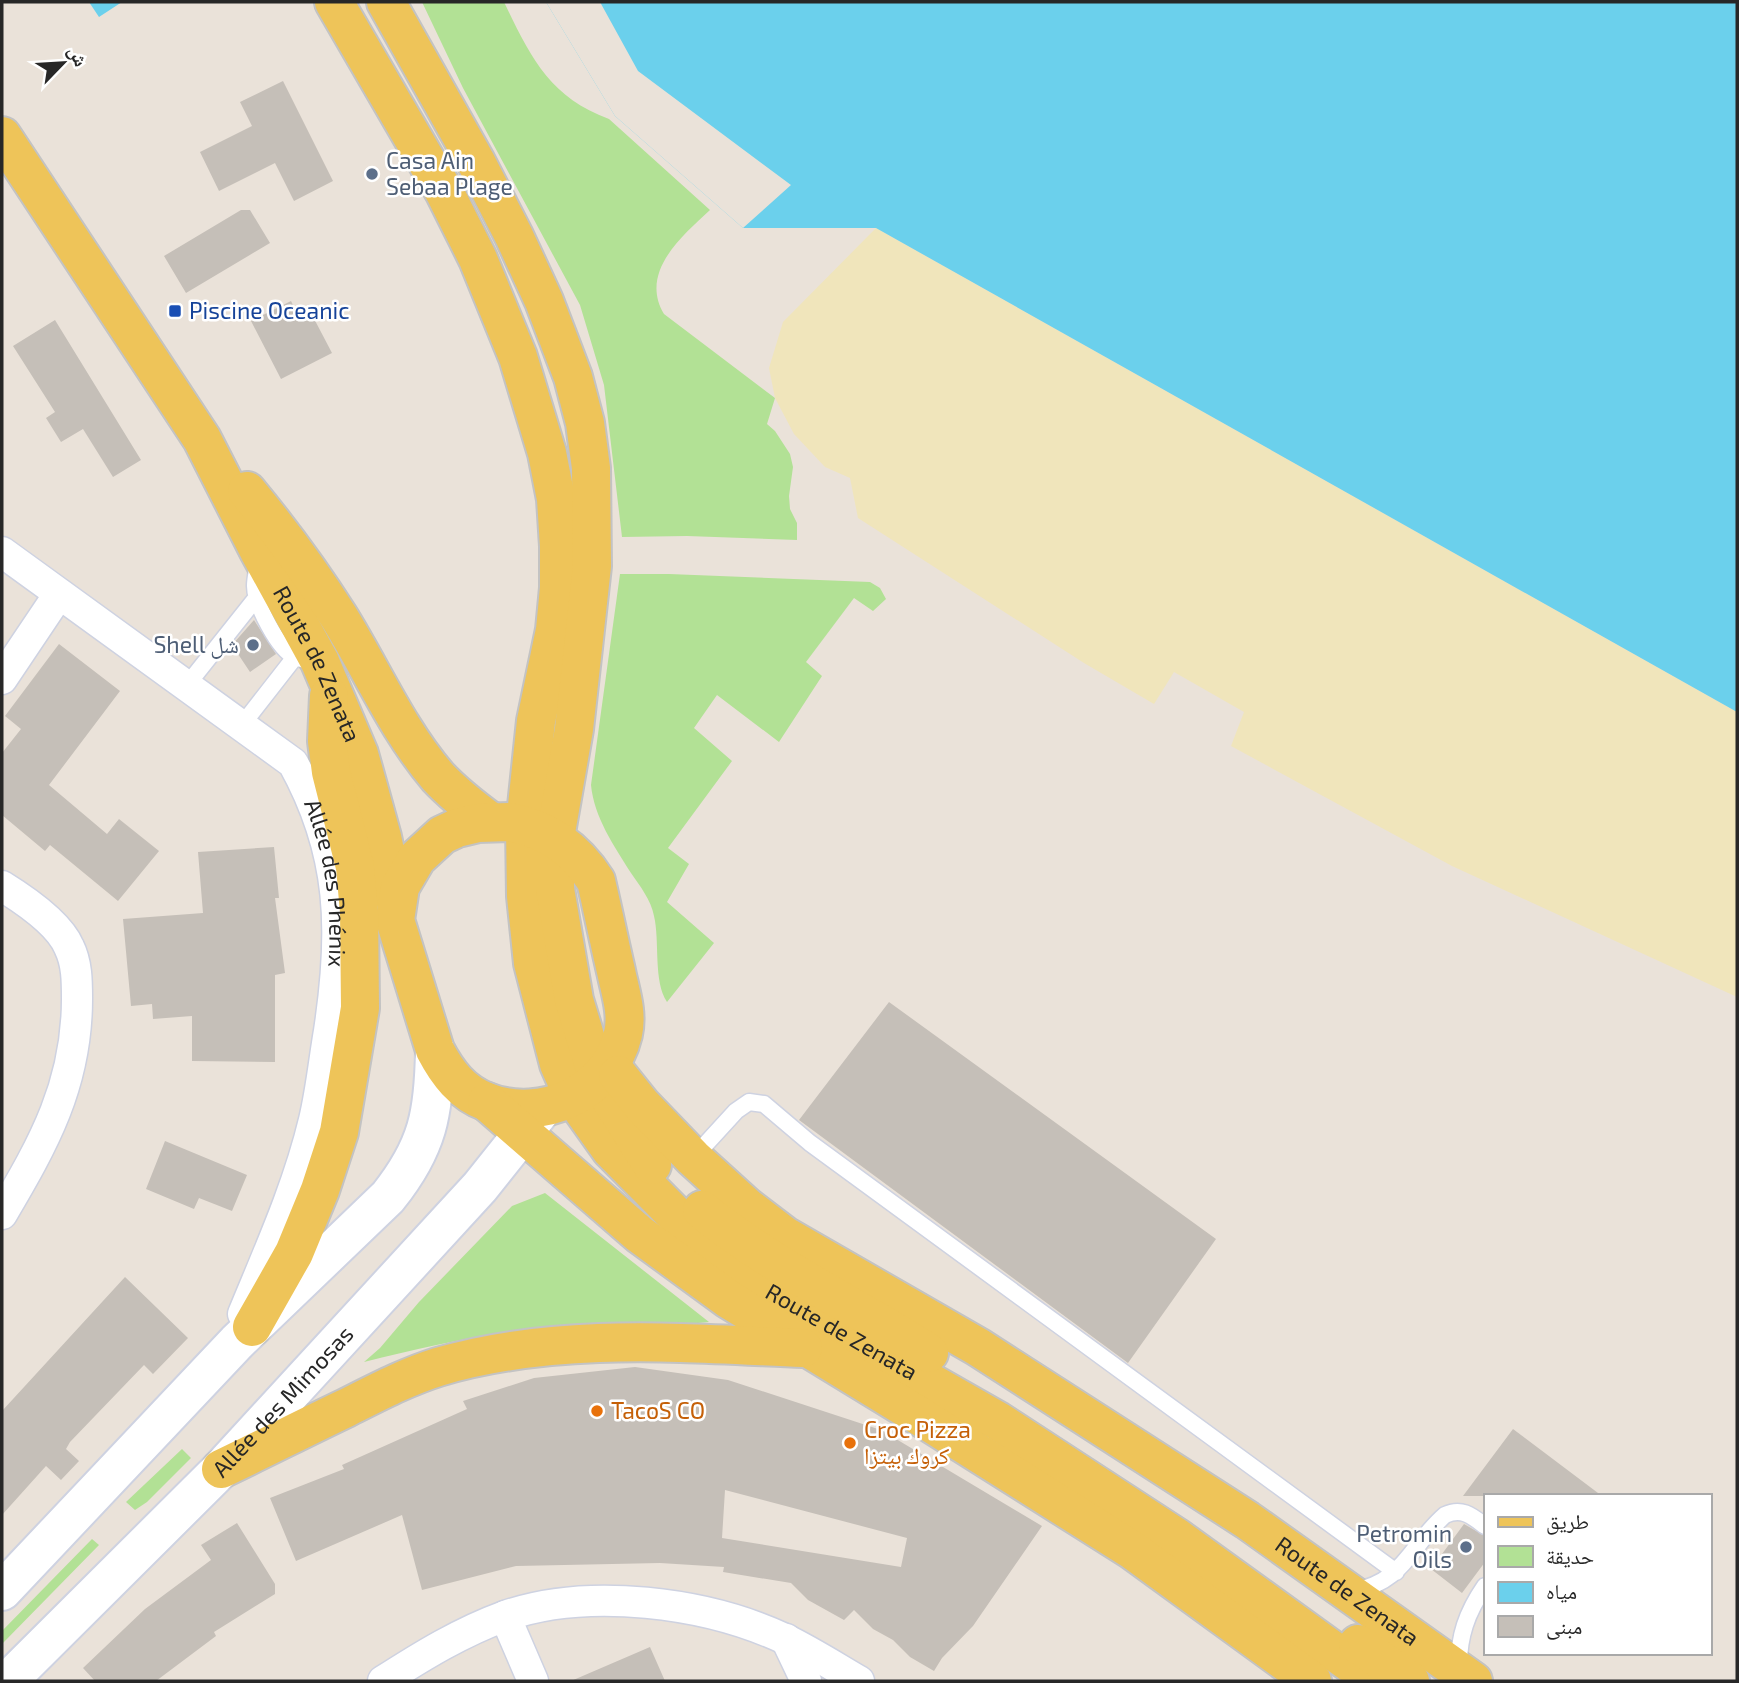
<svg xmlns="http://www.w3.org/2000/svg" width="1739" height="1683" font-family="'Exo 2','Noto Naskh Arabic',sans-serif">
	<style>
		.green { fill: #b2e195 }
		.sand { fill: #f0e5bb }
		.water { fill: #6bd0ec }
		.pier { fill: #eae2d9 }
		.building { fill: #c5bfb8; fill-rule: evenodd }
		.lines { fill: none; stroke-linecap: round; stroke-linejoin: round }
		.lane-casing { stroke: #ced2e1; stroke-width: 19 }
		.street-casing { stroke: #ced2e1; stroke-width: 33 }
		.secondary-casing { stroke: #ced2e1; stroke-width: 42 }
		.primary-casing { stroke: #c3c3c3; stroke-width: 42 }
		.lane { stroke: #fff; stroke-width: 16 }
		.street { stroke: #fff; stroke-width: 30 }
		.secondary { stroke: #fff; stroke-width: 38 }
		.primary { stroke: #eec459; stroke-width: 38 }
		.service-dot { fill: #5c6f8a; stroke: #fff; stroke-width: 2.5 }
		.transit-dot { fill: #1a4fb4; stroke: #fff; stroke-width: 2.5 }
		.food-dot { fill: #e8710a; stroke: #fff; stroke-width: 2.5 }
		.labels { text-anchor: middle; stroke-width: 5; stroke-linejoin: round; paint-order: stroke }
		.service-label { font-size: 23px; fill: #4e5e75; stroke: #fff; text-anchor: end }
		.transit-label { font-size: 23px; fill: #164399; stroke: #fff; text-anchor: start }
		.street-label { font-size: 23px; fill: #272727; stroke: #fff }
		.food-label { font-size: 23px; fill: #c56008; stroke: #fff; text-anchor: start }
	</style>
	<rect width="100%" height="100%" fill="#eae2d9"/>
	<!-- green -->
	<path class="green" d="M422 2H504C530 56 549 97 609 119L710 210C682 236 639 272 664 314L775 398 767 424 775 431 790 454 793 467 789 496 790 509 797 523V540L687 536 622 537 604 385 580 305 463 88Z
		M620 574H669L870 582 880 588 886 599 873 611 854 598 806 662 822 676 779 742 717 695 694 728 732 761 668 848 689 864 667 902 714 943 667 1002C653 981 660 941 654 916 651 900 640 886 631 873 614 846 594 817 591 785Z
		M545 1193 709 1322C660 1328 610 1325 560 1327 494 1331 428 1346 364 1362L380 1348 419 1302 512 1206Z
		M182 1449 191 1458 147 1502 135 1510 126 1502Z
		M92 1539 99 1545 2 1644V1631Z"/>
	<!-- sand -->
	<path class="sand" d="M876 228 1737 712V997L1452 866 1231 746 1244 712 1174 672 1154 704 1084 663 858 518 850 478 825 467 794 434 775 398 769 368 783 322Z"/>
	<!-- water -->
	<path class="water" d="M89 2H122L99 17Z
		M546 2H1737V712L876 228H743L615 116Z"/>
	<!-- pier -->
	<path class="pier" d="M546 2H600L638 71 791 185 743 228 615 116Z"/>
	<!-- building -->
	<path class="building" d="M283 81 333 181 294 201 275 163 219 191 200 152 252 126 240 102Z
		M241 210H250L270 243 186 293 164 256Z
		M291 301 299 317 310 311 332 353 281 379 251 321Z
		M55 320 141 460 113 477 83 429 61 442 46 418 55 412 13 346Z
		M254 620 276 654 250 672 232 645Z
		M59 644 120 691 49 785 107 834 119 819 159 851 118 901 50 845 45 851 2 815V753L21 729 5 716Z
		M274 847 279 898H275L285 973 275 975V1062L192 1061V1016L153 1019 152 1004 131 1006 123 919 203 913 198 852Z
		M889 1002 1216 1239 1128 1363 799 1120Z
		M165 1141 247 1175 232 1211 199 1198 194 1209 146 1189Z
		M125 1277 188 1338 153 1374 144 1365 70 1442 66 1449 79 1461 61 1480 46 1466 2 1515V1411Z
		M635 1367 728 1380 881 1430 1042 1526 973 1626 942 1658 934 1671 910 1657 893 1640 873 1629 854 1610 844 1620 808 1600 791 1583 723 1572 724 1567 660 1563 516 1566 422 1590 402 1515 296 1561 270 1498 344 1469 342 1465 467 1409 463 1401 534 1378ZM725 1490 907 1538 901 1567 722 1538Z
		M1513 1429 1602 1496H1463Z
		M237 1523 275 1584V1594L214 1632 216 1636 156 1681H95L83 1668 145 1609 211 1560 201 1545Z
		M1464 1524 1485 1536V1562L1462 1593 1431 1569Z
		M650 1647 665 1681H571Z"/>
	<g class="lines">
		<!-- lane casing -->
		<g class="lane-casing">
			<path id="lane" d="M258 564C257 571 255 579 255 586 255 604 278 649 295 657 302 660 310 661 317 662
				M187 685 257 597
				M242 725 295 657
				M693 1158 736 1111 749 1102 764 1104 810 1143 1396 1572
				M1353 1591C1404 1583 1411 1544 1445 1515 1462 1507 1472 1516 1485 1526
				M1459 1669C1458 1637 1467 1612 1485 1586"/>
		</g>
		<!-- street casing -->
		<g class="street-casing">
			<g id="street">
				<path id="s1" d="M2 552 293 763C343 853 344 932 329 1031 324 1060 321 1091 314 1120 298 1187 269 1251 243 1314"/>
				<path d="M2 679 59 594"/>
				<path d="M2 886C23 899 59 923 69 947 77 963 77 981 77 999 77 1084 44 1143 2 1214"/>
				<path d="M505 1616 533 1681"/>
				<path d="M786 1639 806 1681"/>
				<path d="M383 1681C422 1656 461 1632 505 1616 588 1587 706 1602 785 1639 810 1651 835 1667 859 1681"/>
			</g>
		</g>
		<!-- secondary casing -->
		<g class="secondary-casing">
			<g id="secondary">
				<path d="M2 1591 237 1342 388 1197C428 1147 434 1113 435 1050"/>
				<path id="s2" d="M8 1681 221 1469 480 1187 543 1108"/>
			</g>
		</g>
		<!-- primary casing -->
		<g class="primary-casing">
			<g id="primary">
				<path id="s3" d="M334 2 445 193 478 259 518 357 547 453 556 499 559 546V588L555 630 536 721 525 825 526 896 533 963 559 1064 574 1098 611 1150 711 1251 773 1293 998 1421 1176 1537 1375 1681"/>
				<path d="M386 2 476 162 514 236 544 301 573 377 585 423 591 468 592 566 574 729 555 838V889L574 1000 598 1079 652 1165"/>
				<path id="s4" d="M2 136 202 439 259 551 320 662 359 754 382 837 396 903"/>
				<path d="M247 491C280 531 311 573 339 617 372 670 397 729 438 777 454 794 472 808 491 822"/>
				<path d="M509 822C547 829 575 848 596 881 603 911 609 941 616 971 620 991 628 1013 623 1034 609 1093 542 1123 487 1102 462 1093 447 1073 435 1050L395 920 400 887 417 858 442 835 457 828 478 823Z"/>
				<path id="s5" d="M618 1075 642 1105 693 1158 747 1207 785 1236 978 1347 1247 1520 1473 1681"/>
				<path d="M487 1102 639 1234 728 1299 921 1417 1132 1550 1312 1681"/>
				<path d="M702 1210C771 1266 854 1305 929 1353"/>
				<path d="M252 1327 294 1253 320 1190 339 1132 360 1008 359 912 355 867 331 772 327 741 329 696"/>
				<path d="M221 1469C263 1449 304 1428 346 1408 376 1393 406 1377 438 1367 556 1332 682 1343 803 1348"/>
				<path d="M1358 1644 1410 1681"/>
			</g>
		</g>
		<!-- lane -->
		<use href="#lane" class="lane"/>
		<!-- street -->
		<use href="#street" class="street"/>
		<!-- secondary -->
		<use href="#secondary" class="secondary"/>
		<!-- primary -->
		<use href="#primary" class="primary"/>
	</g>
	<!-- markers -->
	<g class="service-dot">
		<circle cx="372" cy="174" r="7"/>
		<circle cx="253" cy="645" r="7"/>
		<circle cx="1466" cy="1547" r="7"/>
	</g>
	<rect class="transit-dot" x="168" y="304" width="14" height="14" rx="3.5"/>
	<g class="food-dot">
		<circle cx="597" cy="1411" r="7"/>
		<circle cx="850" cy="1443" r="7"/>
	</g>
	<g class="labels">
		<!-- service labels -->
		<g class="service-label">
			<text x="386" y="169" text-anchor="start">Casa Ain<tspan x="386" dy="26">Sebaa Plage</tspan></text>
			<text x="239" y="653">Shell شل</text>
			<text x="1452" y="1542">Petromin<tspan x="1452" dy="26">Oils</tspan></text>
		</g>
		<!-- transit labels -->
		<g class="transit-label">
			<text x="189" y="319">Piscine Oceanic</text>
		</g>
		<!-- street labels -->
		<g class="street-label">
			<text dy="8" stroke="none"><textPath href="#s4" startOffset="616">Route de Zenata</textPath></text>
			<text dy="8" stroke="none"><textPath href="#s1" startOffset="486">Allée des Phénix</textPath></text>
			<text dy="8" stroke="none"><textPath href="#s3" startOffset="1516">Route de Zenata</textPath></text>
			<text dy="8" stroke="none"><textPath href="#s2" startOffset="392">Allée des Mimosas</textPath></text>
			<text dy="8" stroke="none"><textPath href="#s5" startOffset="898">Route de Zenata</textPath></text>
		</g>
		<!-- food labels -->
		<g class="food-label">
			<text x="611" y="1419">TacoS CO</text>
			<text x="864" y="1438">Croc Pizza<tspan x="864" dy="26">كروك بيتزا</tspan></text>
		</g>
	</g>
	<!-- border -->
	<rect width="1739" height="1683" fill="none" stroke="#272727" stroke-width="7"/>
	<!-- legend -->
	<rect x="1484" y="1494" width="228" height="161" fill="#ffffff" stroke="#a9a9a9" stroke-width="2"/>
	<rect x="1498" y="1517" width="35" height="10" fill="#eec459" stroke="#a9a9a9" stroke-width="2"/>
	<text x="1546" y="1529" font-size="21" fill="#272727">طريق</text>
	<rect x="1498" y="1546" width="35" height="21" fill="#b2e195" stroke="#a9a9a9" stroke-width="2"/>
	<text x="1546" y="1564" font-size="21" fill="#272727">حديقة</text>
	<rect x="1498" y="1582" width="35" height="21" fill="#6bd0ec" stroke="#a9a9a9" stroke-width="2"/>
	<text x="1546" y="1599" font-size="21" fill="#272727">مياه</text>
	<rect x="1498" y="1616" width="35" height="21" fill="#c5bfb8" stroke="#a9a9a9" stroke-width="2"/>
	<text x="1546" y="1634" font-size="21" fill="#272727">مبنى</text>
	<!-- north arrow -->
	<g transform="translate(63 63) rotate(65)" stroke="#ffffff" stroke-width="5" paint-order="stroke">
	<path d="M0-5L12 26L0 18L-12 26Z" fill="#272727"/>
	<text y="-10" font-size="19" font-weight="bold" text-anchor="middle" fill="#272727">ش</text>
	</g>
</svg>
